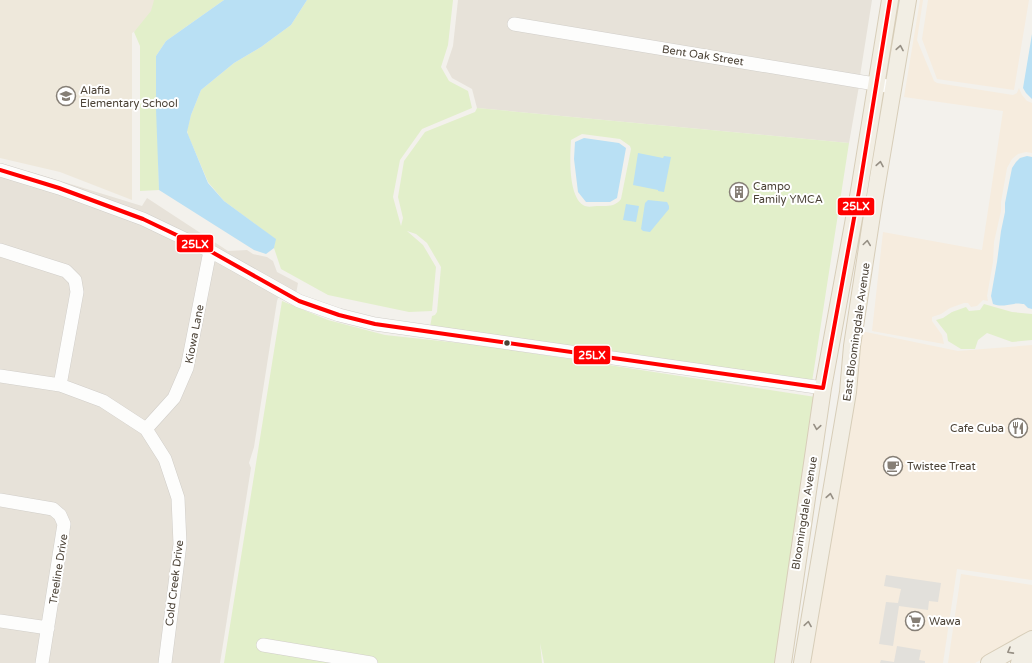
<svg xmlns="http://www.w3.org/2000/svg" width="1032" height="663" font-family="'Varela Round',sans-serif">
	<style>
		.residential { fill: #e7e2d9 }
		.commercial { fill: #f6ecde }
		.education { fill: #eee8db }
		.green { fill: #e2efca; fill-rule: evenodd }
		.parking { fill: #e2e0db }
		.water { fill: #b9e0f4 }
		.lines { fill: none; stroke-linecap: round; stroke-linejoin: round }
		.minor-casing { stroke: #d1cec9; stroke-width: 14 }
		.major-casing { stroke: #d7cdb8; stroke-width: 18 }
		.minor { stroke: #fdfdfc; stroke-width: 13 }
		.major { stroke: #f2eee4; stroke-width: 16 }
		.bus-1-casing { stroke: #fff; stroke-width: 7 }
		.bus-1 { stroke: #f00; stroke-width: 4 }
		.oneway { stroke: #968f84 }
		.bus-dot { fill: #4b4236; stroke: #fff; stroke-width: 1.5 }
		.labels { text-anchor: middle; stroke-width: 4; stroke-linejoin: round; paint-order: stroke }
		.street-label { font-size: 11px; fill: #4b4236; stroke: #fff }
		.poi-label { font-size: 11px; fill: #4b4236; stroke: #fff; text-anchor: start }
		.line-badge { stroke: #fff; stroke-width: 1.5 }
		.badge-label { font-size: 11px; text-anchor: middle; font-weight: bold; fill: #fff }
	</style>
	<rect width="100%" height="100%" fill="#f3f1ec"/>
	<!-- residential -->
	<path class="residential" d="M458 0H872L860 76 509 19 508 28 859 86 849 143 477 108 472 89 452 78 446 67 453 46Z
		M14 170 28 171 142 206 147 198 228 251 247 250 253 254 267 257 273 261 277 272 298 283 296 294 216 249Z
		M0 175 57 192 140 223 204 254 182 366 169 395 145 422 66 382 80 280 0 245Z
		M0 255 63 275 70 282 71 292 56 379 0 371Z
		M214 259 282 297 278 298 277 301 254 447 249 463 251 468 220 663H170L186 544 152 429 178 401Z
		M0 381 59 390 101 405 142 432 160 461 173 498 175 544 159 663H48L70 529 69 523 67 516 0 495Z
		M0 505 51 513 58 522 44 623 0 616Z
		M0 626 42 632 37 663H0Z"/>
	<!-- commercial -->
	<path class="commercial" d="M920 0H923L917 40 934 81 937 83 1013 95 1017 93 1019 88 1022 95 1027 101 1032 103V153L1026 152 1018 154 1012 159 1007 168 1001 202V211L994 242 993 262 987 296 988 301 983 300 977 306 971 307 968 303H964L950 308 941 314 932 317V321L942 335 944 344 872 331 883 232 982 250 1003 111 904 97Z
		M928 0H1029L1014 90 937 79 922 39Z
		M861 331 958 351 1032 345V580L957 569 943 663H809Z
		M961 574 1032 585V633L975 663H948Z"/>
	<!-- education -->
	<path class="education" d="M0 0H180L132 33V200L60 172 0 158Z"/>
	<!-- green -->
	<path class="green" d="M154 0H224L166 41 156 56 159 190 140 191V46L134 32 151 11Z
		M307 0H453L448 45 441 67 449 81 468 91 472 108 422 129 400 160 393 197 401 226 403 218 398 197 404 161 425 132 475 112 477 108 849 143 812 382 430 327 432 316 435 315 437 312 441 267 427 243 416 234 407 231 423 245 436 267 432 311 409 312 328 295 281 269 274 248 275 239 224 201 208 182 188 135 187 130 191 115 201 90 234 63 261 47 291 25ZM582 134 620 139 630 146 631 149 621 199C615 207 607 206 599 206 594 206 587 208 583 205 568 195 570 156 571 140Z
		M282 301 328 320 385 335 478 345 822 398 778 663H544L540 643 542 663H224Z
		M984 304 1012 312 1032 314V340L1012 342 987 333 978 340 975 349H961L948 341 947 334 936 320 943 318 952 312 966 307 969 311 980 310Z"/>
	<!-- parking -->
	<path class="parking" d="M886 575 941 583 938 602 929 601 928 610 899 606 893 646 879 644 886 602 898 603 901 589 884 586Z
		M897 646 921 650 919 660 925 661V663H880L881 660 894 662Z"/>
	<!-- water -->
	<path class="water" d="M224 0H307L291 25 261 47 234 63 201 90 191 115 187 132 208 183 224 201 276 239 274 248 266 254 254 250 159 190 156 109V56L166 41Z
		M1032 34V99L1026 93 1023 88Z
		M584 138 619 143 626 148 617 198 610 202H586L578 192 574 159 575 142Z
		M638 153 663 158 664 156 671 157 664 192 658 191V190L633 185Z
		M1027 156 1032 157V309L1028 308 1024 304C1021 304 1017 303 1014 304 1006 305 1001 307 993 304L991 296 997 262 1001 231 1005 212V203L1012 168 1016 162 1020 158Z
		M648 200 667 202 669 206V209L650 232 643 231 641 229 645 203Z
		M626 204 639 206 636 222 623 220Z"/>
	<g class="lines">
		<!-- minor casing -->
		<g class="minor-casing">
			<path id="minor" d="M514 24 893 87
				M0 170 59 188 143 219 210 251 299 301 339 315 375 324 823 388
				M0 250 66 271 75 280 77 292 60 385
				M0 376 60 385 103 401 146 429 165 459 178 498 180 544 165 663
				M146 429 174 398 187 368 210 251
				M0 500 53 509 60 515 64 524 42 663
				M0 621 48 628
				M263 645 371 663"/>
		</g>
		<!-- major casing -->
		<g class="major-casing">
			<path id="major" d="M783 663 823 388 859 191 890 0
				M802 663 848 392 852 346 874 202 908 0
				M989 663 1032 639
				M1019 663 1032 656"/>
		</g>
		<!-- minor -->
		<use href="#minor" class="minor"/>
		<!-- major -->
		<use href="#major" class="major"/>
		<!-- bus-1 casing -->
		<g class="bus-1-casing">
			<path id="bus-1" d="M0 170 59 188 143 219 210 251 299 301 339 315 375 324 823 388 859 191 890 0"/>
		</g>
		<!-- bus-1 -->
		<use href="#bus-1" class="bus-1"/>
	</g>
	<!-- one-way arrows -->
	<defs><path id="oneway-chevron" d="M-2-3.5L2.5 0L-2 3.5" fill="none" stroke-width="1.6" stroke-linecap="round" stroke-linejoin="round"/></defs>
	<g class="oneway">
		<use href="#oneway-chevron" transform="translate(900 48) rotate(-80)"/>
		<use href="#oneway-chevron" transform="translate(880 164) rotate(-80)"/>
		<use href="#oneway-chevron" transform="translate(867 243) rotate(-82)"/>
		<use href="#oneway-chevron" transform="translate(817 427) rotate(99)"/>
		<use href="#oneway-chevron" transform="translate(830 496) rotate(-80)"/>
		<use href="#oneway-chevron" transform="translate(808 624) rotate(-81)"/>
		<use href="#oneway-chevron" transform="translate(1010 651) rotate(151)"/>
	</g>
	<!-- icons -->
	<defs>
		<g id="school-ring" transform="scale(1)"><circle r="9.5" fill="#fff" stroke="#867f76" stroke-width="1.5"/><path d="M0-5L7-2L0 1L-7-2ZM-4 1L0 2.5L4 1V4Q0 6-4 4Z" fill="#867f76"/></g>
		<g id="building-ring" transform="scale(1)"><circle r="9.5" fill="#fff" stroke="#867f76" stroke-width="1.5"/><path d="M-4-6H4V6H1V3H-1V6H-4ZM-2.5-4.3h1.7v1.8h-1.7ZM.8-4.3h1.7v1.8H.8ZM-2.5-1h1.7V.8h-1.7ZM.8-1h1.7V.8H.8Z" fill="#867f76"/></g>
		<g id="restaurant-ring" transform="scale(1)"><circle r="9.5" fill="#fff" stroke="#867f76" stroke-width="1.5"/><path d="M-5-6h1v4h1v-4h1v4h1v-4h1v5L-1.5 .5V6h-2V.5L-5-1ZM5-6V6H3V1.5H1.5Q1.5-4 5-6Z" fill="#867f76"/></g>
		<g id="cafe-ring" transform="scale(1)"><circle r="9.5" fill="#fff" stroke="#867f76" stroke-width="1.5"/><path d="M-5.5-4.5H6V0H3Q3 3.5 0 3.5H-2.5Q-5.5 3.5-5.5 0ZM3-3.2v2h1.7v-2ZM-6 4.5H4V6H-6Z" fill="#867f76"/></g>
		<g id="supermarket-ring" transform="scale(1)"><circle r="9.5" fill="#fff" stroke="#867f76" stroke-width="1.5"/><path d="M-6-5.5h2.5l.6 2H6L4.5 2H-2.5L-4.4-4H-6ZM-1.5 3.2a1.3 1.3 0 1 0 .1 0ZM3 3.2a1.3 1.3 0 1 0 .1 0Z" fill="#867f76"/></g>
	</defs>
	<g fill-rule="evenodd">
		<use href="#school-ring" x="66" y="96"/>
		<use href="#building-ring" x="739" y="192"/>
		<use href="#restaurant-ring" x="1018" y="428"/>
		<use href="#cafe-ring" x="893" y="466"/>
		<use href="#supermarket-ring" x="915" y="621"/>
	</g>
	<!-- markers -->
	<circle class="bus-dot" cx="507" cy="343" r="3.5"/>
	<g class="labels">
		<!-- street labels -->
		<g class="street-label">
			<text transform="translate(703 55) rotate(9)" y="4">Bent Oak Street</text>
			<text transform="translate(856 332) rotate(-82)" y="4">East Bloomingdale Avenue</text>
			<text transform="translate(194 334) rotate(-79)" y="4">Kiowa Lane</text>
			<text transform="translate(804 513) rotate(-81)" y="4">Bloomingdale Avenue</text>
			<text transform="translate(58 569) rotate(-81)" y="4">Treeline Drive</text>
			<text transform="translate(174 583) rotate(-83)" y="4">Cold Creek Drive</text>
		</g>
		<!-- poi labels -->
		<g class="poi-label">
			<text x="80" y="94">Alafia<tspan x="80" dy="13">Elementary School</tspan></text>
			<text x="753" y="190">Campo<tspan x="753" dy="13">Family YMCA</tspan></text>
			<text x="1004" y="432" text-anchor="end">Cafe Cuba</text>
			<text x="907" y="470">Twistee Treat</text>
			<text x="929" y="625">Wawa</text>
		</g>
	</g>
	<g class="line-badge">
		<rect x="837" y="197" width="38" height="19" rx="4" fill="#f00"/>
		<rect x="176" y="234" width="38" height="19" rx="4" fill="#f00"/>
		<rect x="573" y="345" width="38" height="20" rx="4" fill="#f00"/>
	</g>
	<g class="badge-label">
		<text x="856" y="210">25LX</text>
		<text x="195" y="248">25LX</text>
		<text x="592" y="359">25LX</text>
	</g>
</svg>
